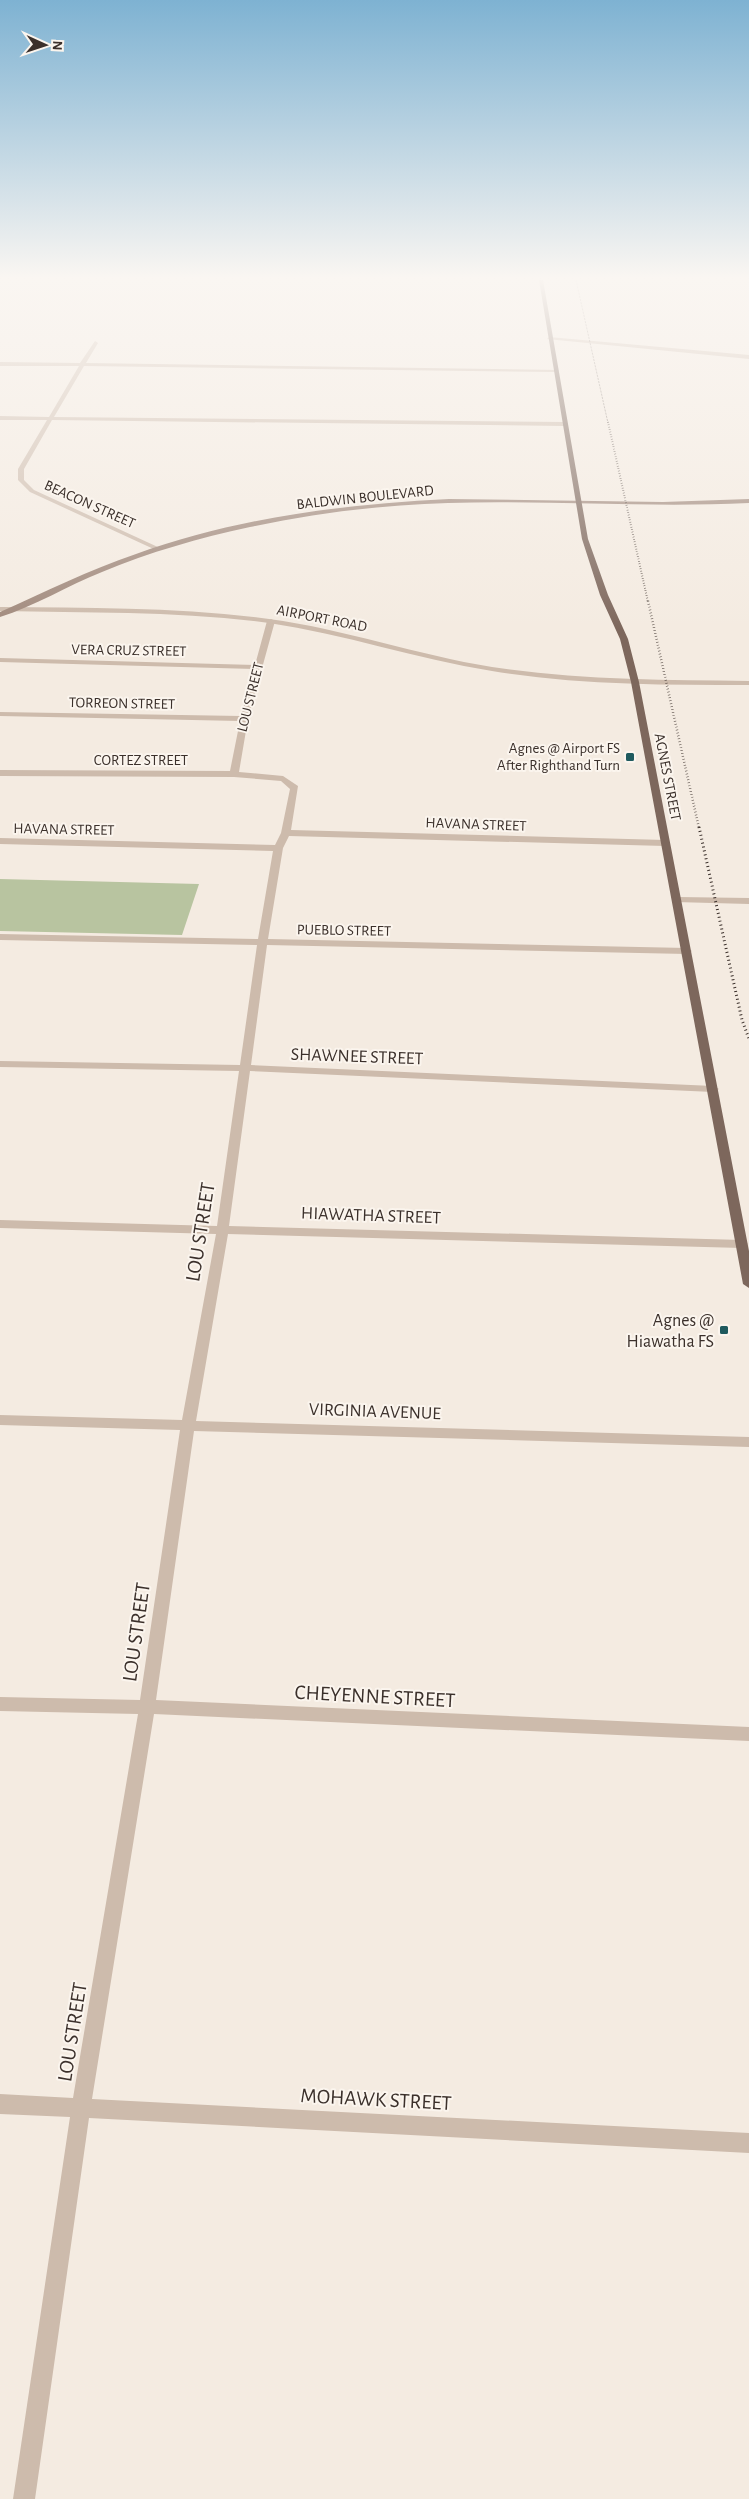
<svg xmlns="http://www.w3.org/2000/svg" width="749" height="2499" font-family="'Alegreya Sans',sans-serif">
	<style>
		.green { fill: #b8c4a0 }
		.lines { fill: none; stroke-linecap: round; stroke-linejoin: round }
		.minor { fill: #cdbbac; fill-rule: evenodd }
		.tertiary { fill: #cdbbac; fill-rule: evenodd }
		.secondary { fill: #a18a7d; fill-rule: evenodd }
		.primary { fill: #7d675c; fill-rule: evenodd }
		.rail-far3 { stroke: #3b302b; stroke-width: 1; stroke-dasharray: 0.5 1; stroke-linecap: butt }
		.rail-far2 { stroke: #3b302b; stroke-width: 2; stroke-dasharray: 0.5 2; stroke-linecap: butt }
		.rail-far1 { stroke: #3b302b; stroke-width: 2.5; stroke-dasharray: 0.5 2.5; stroke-linecap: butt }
		.rail { stroke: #3b302b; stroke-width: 3; stroke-dasharray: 1 3; stroke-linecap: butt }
		.poi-dot { fill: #1f5a5e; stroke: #fbf5ee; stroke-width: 2 }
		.labels { text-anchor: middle; stroke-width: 4; stroke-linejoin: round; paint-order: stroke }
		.far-street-label { font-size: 15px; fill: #3b302b; stroke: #fbf5ee }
		.far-poi-label { font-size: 15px; fill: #3b302b; stroke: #fbf5ee; text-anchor: end }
		.street-label { font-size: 18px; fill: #3b302b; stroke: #fbf5ee }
		.poi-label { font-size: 18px; fill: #3b302b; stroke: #fbf5ee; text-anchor: end }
		.near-street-label { font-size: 21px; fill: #3b302b; stroke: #fbf5ee }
	</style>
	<rect width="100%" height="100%" fill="#f4ebe1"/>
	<!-- green -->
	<path class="green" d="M0 879 199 884 182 935 0 931Z"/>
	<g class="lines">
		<!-- minor -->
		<path class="minor" d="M95 341 98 343 86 363 559 370 556 372 84 366 54 417 564 422 567 424 564 426 52 420 24 469V480L34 490 160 548V550L158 551 30 492 18 480V469L47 420H0V416L49 417 79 366H0V362L80 363Z
			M271 619 275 621 248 719 239 772 283 776 298 786 291 830 665 840 670 843 665 846 289 836 283 848 268 939 687 948 692 951 687 954 267 945 251 1065 713 1086 719 1089 713 1092 250 1071 229 1226 742 1240 748 1244 742 1248 228 1234 196 1421 749 1437V1447L194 1431 156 1700 749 1727V1741L154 1714 92 2099 749 2133V2153L89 2118 35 2499H13L70 2117 0 2114V2094L73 2098 138 1714 0 1711V1697L140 1700 180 1430 0 1425V1415L182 1420 216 1234 0 1228V1220L217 1226 239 1071 0 1067V1061L240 1065 257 945 0 940V934L258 939 273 851 0 844V838L275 845 281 833 290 789 281 781 234 777 0 776V770L230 771 240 721 0 716V712L241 716 254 669 0 662V658L255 665 267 621Z
			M678 897 749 898V904L675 902 673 900Z"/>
		<!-- tertiary -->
		<path class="tertiary" d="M549 337 749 355V359L547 339Z
			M0 607C90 608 180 607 269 619 344 629 417 655 492 667 577 680 663 680 749 681V685C663 685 577 685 492 671 417 659 344 634 269 623 180 611 90 613 0 611Z"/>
		<!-- secondary -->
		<path class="secondary" d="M449 499 663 502 749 499V503C649 508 549 500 448 503 382 505 315 513 250 527 199 538 150 552 102 572 69 585 33 607 0 617V612C45 592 89 570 136 554 236 518 343 504 449 499Z"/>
		<!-- primary -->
		<path class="primary" d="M539 280H543L588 539 608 595 628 639 639 682 749 1251V1288L743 1284 631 682 620 639 600 595 582 539Z"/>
		<!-- rail-far3 -->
		<path class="rail-far3" d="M576 280 608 423"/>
		<!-- rail-far2 -->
		<path class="rail-far2" d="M608 422 648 602"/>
		<!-- rail-far1 -->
		<path class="rail-far1" d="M648 601 699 828"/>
		<!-- rail -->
		<path class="rail" d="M699 827 742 1020 749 1039"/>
	</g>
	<!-- sky -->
	<linearGradient id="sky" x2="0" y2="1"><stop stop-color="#7eb2d2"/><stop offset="0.44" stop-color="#faf6f2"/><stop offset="1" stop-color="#faf6f2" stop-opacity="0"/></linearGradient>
	<rect width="749" height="630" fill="url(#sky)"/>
	<!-- markers -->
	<g class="poi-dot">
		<rect x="625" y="752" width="10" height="10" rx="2.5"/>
		<rect x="719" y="1325" width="10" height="10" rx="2.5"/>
	</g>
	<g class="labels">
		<!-- far-street labels -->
		<g class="far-street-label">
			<text transform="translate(365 497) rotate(-6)" y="5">BALDWIN BOULEVARD</text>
			<text transform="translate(90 504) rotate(24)" y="5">BEACON STREET</text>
			<text transform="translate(322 618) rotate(11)" y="5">AIRPORT ROAD</text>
			<text transform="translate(129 650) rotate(1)" y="5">VERA CRUZ STREET</text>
			<text transform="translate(250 697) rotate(-76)" y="5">LOU STREET</text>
			<text transform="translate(122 703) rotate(1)" y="5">TORREON STREET</text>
			<text x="141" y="765">CORTEZ STREET</text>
			<text transform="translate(668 777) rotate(79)" y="5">AGNES STREET</text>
			<text transform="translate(476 824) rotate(2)" y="5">HAVANA STREET</text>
			<text transform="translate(64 829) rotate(1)" y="5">HAVANA STREET</text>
			<text transform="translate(344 930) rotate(1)" y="5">PUEBLO STREET</text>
		</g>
		<!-- far-poi labels -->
		<g class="far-poi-label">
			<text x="620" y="753">Agnes @ Airport FS<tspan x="620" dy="17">After Righthand Turn</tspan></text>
		</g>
		<!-- street labels -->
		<g class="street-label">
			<text transform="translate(357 1056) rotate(2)" y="6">SHAWNEE STREET</text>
			<text transform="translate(371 1215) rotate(2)" y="6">HIAWATHA STREET</text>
			<text transform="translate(375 1411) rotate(2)" y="6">VIRGINIA AVENUE</text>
		</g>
		<!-- poi labels -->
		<g class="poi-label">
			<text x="714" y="1326">Agnes @<tspan x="714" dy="21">Hiawatha FS</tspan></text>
		</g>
		<!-- near-street labels -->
		<g class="near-street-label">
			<text transform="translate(200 1232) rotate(-81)" y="7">LOU STREET</text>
			<text transform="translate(136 1632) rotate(-82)" y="7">LOU STREET</text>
			<text transform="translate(375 1696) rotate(3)" y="7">CHEYENNE STREET</text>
			<text transform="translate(72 2032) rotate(-81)" y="7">LOU STREET</text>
			<text transform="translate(376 2099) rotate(3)" y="7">MOHAWK STREET</text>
		</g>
	</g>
	<!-- north arrow -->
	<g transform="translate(45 45) rotate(93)" stroke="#fbf5ee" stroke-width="4" paint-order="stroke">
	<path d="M0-4L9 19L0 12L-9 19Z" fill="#3b302b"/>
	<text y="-8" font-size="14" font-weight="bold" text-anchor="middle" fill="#3b302b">N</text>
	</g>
</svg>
